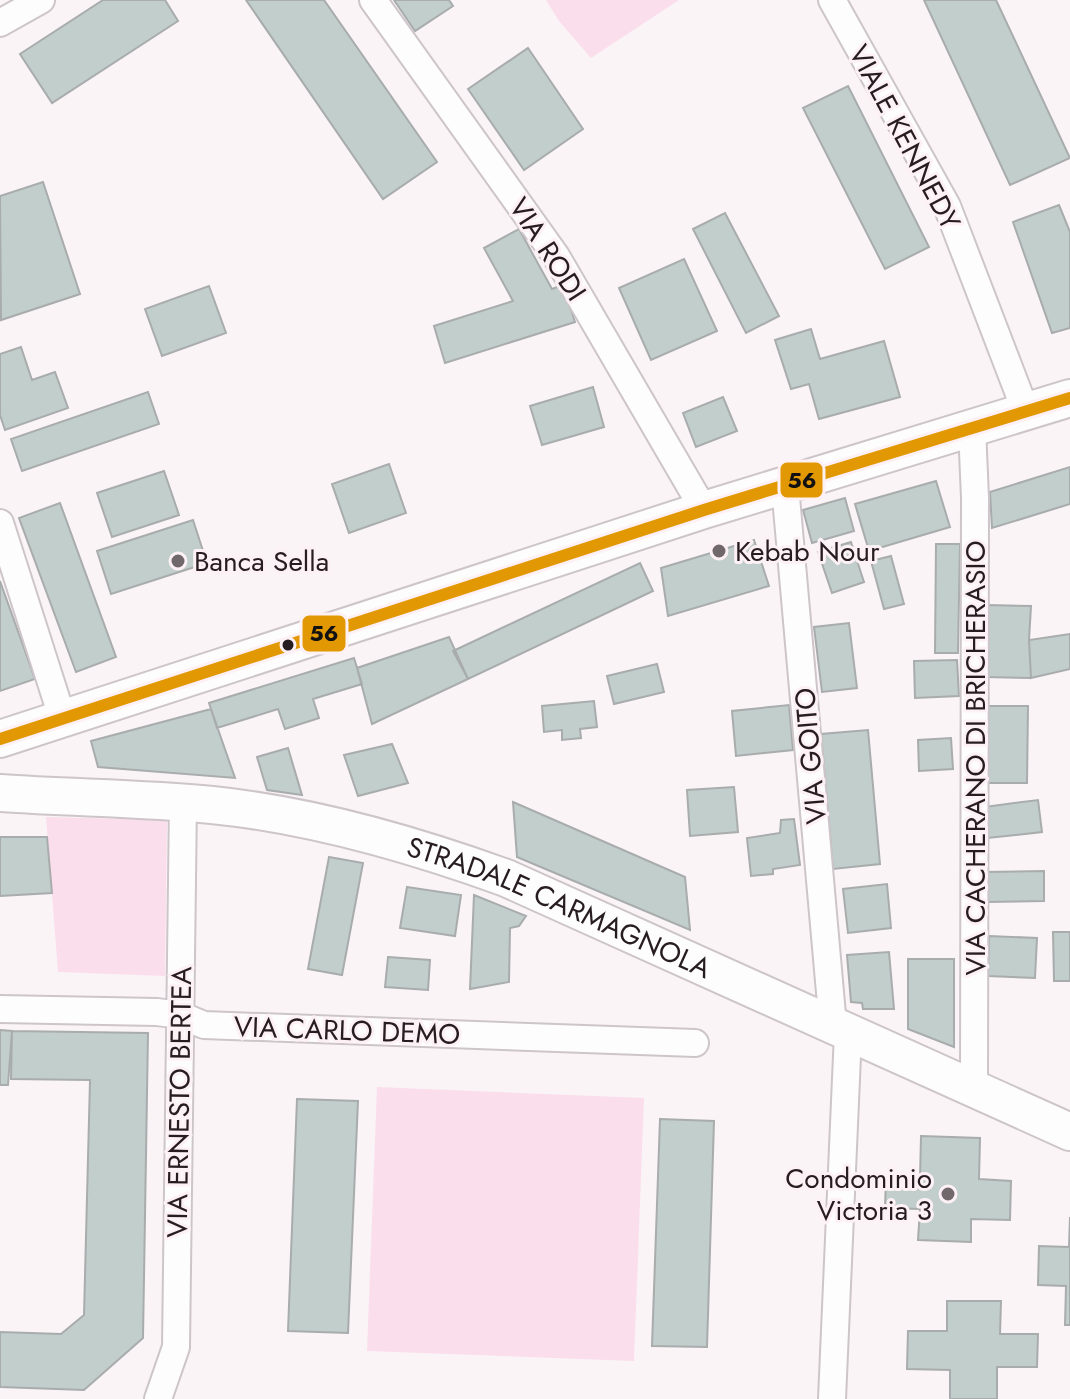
<svg xmlns="http://www.w3.org/2000/svg" width="1070" height="1399" font-family="Jost,sans-serif">
	<style>
		.green { fill: #fbdeeb }
		.building { fill: #c2cecb; stroke: #a9acac; stroke-width: 2 }
		.lines { fill: none; stroke-linecap: round; stroke-linejoin: round }
		.minor-casing { stroke: #cdc5c9; stroke-width: 30 }
		.secondary-casing { stroke: #cdc5c9; stroke-width: 40 }
		.minor { stroke: #fefdfe; stroke-width: 26 }
		.secondary { stroke: #fefdfe; stroke-width: 36 }
		.bus-1-casing { stroke: #fdf1f6; stroke-width: 18 }
		.bus-1 { stroke: #e29803; stroke-width: 12 }
		.poi-dot { fill: #71686c; stroke: #fdf1f6; stroke-width: 3 }
		.bus-dot { fill: #271d21; stroke: #fdf1f6; stroke-width: 3 }
		.labels { text-anchor: middle; stroke-width: 6; stroke-linejoin: round; paint-order: stroke }
		.street-label { font-size: 28px; fill: #271d21; stroke: #fdf1f6 }
		.poi-label { font-size: 28px; fill: #271d21; stroke: #fdf1f6; text-anchor: start }
		.line-badge { stroke: #fdf1f6; stroke-width: 3 }
		.pale-badge-label { font-size: 22px; text-anchor: middle; font-weight: bold; fill: #111 }
	</style>
	<rect width="100%" height="100%" fill="#faf4f7"/>
	<!-- green -->
	<path class="green" d="M546 0H679L591 58 559 21Z
		M46 817 167 820 165 976 58 972Z
		M377 1087 644 1098 634 1361 367 1351Z"/>
	<!-- building -->
	<path class="building" d="M103 0H165L178 21 52 103 20 54Z
		M246 0H324L437 162 383 199Z
		M394 0H449L453 6 415 31Z
		M924 0H996L1070 158 1010 185Z
		M528 48 583 129 524 170 468 89Z
		M848 86 929 247 885 269 803 108Z
		M43 182 80 294 1 320 0 196Z
		M1059 205 1070 232V328L1052 333 1013 222Z
		M725 213 779 316 746 333 693 229Z
		M519 229 552 289 563 285 575 322 445 363 434 326 513 301 484 248Z
		M684 259 717 331 651 360 619 288Z
		M209 286 226 333 162 356 145 309Z
		M811 329 820 359 884 341 900 397 819 419 809 384 791 389 775 340Z
		M21 347 32 380 55 372 68 408 5 430 0 415V354Z
		M593 387 604 427 542 445 530 406Z
		M148 392 159 424 22 471 11 439Z
		M723 397 737 431 696 447 683 413Z
		M389 464 406 513 349 533 332 484Z
		M1070 467V504L992 528 990 492Z
		M164 471 179 515 112 537 97 493Z
		M936 481 950 527 869 551 855 504Z
		M845 498 854 531 812 543 803 510Z
		M60 503 116 657 76 672 19 518Z
		M193 520 207 563 111 594 97 551Z
		M754 540 769 586 668 616 661 568Z
		M851 542 864 582 832 593 818 552Z
		M936 544H960L958 653H935Z
		M891 556 904 604 884 609 871 561Z
		M640 563 653 591 468 679 453 651Z
		M0 581 35 679 0 691Z
		M987 605 1031 606 1029 640 1031 678 985 677Z
		M849 623 857 688 822 692 814 627Z
		M1070 634V669L1031 678 1029 640Z
		M449 637 468 679 372 724 357 668Z
		M354 658 362 684 313 699 319 718 285 729 278 709 217 728 209 703Z
		M957 660 959 696 915 698 914 661Z
		M657 664 664 692 614 704 607 676Z
		M594 701 597 727 580 729 581 738 562 740V730L544 732 542 706Z
		M789 705 793 750 736 756 732 711Z
		M982 706H1028L1027 783H981Z
		M211 709 235 778 98 767 91 741Z
		M868 730 880 864 833 869 821 734Z
		M951 738 953 769 919 771 918 740Z
		M392 744 408 783 358 796 344 755Z
		M288 748 302 795 267 790 257 757Z
		M734 787 738 832 690 836 687 790Z
		M1038 800 1042 832 988 838 984 807Z
		M513 802 685 877 690 930 517 857Z
		M794 819 800 865 773 869V874L751 876 747 838 780 833 781 820Z
		M0 837H47L52 893 0 896Z
		M329 857 363 863 342 975 308 969Z
		M1044 871V901L986 902 985 872Z
		M887 884 891 928 848 933 843 889Z
		M407 887 461 895 455 936 400 928Z
		M474 895 526 916 519 926 510 928 509 982 470 989Z
		M1053 932H1070V981H1054Z
		M989 936 1037 938 1035 978 988 976Z
		M889 952 894 1009H863L862 1003 851 1002 847 955Z
		M388 957 430 960 428 990 385 987Z
		M908 959H954V1047L908 1029Z
		M0 1030 12 1031 8 1085H0Z
		M12 1031 148 1033 143 1338 84 1390 0 1387V1332L61 1334 84 1315 90 1080 11 1079Z
		M297 1099 358 1101 348 1333 288 1331Z
		M660 1119 714 1121 707 1347 652 1346Z
		M921 1136 980 1138 979 1179 1011 1181 1010 1220 971 1219V1242L918 1240 920 1209 885 1208 886 1176 920 1178Z
		M1070 1217V1325H1065L1066 1286 1038 1285 1039 1246 1069 1247Z
		M947 1301H1001L1000 1334H1038L1037 1367H997V1399H950V1370L907 1369 908 1331H947Z"/>
	<g class="lines">
		<!-- minor casing -->
		<g class="minor-casing">
			<path id="minor" d="M373 0 556 256 704 510
				M832 0 947 206 1026 412
				M0 23 41 0
				M972 428 975 498 974 1088
				M785 486 833 1026
				M0 523 63 720
				M0 1009 157 1012 180 1015 204 1025 695 1043
				M158 1399 176 1347 183 802
				M832 1399 848 1033"/>
		</g>
		<!-- secondary casing -->
		<g class="secondary-casing">
			<g id="secondary">
				<path d="M0 739 704 510 1070 398"/>
				<path id="s1" d="M0 793C71 798 142 798 212 805 312 815 412 844 506 878L1070 1132"/>
			</g>
		</g>
		<!-- minor -->
		<use href="#minor" class="minor"/>
		<!-- secondary -->
		<use href="#secondary" class="secondary"/>
		<!-- bus-1 casing -->
		<g class="bus-1-casing">
			<path id="bus-1" d="M0 739 704 510 1070 398"/>
		</g>
		<!-- bus-1 -->
		<use href="#bus-1" class="bus-1"/>
	</g>
	<!-- markers -->
	<g class="poi-dot">
		<circle cx="719" cy="551" r="8"/>
		<circle cx="178" cy="561" r="8"/>
		<circle cx="948" cy="1194" r="8"/>
	</g>
	<circle class="bus-dot" cx="288" cy="645" r="7"/>
	<g class="labels">
		<!-- street labels -->
		<g class="street-label">
			<text transform="translate(905 137) rotate(62)" y="10">VIALE KENNEDY</text>
			<text transform="translate(548 249) rotate(57)" y="10">VIA RODI</text>
			<text transform="translate(810 756) rotate(-95)" y="10">VIA GOITO</text>
			<text transform="translate(975 758) rotate(-90)" y="10">VIA CACHERANO DI BRICHERASIO</text>
			<text dy="10" stroke="none"><textPath href="#s1" startOffset="576">STRADALE CARMAGNOLA</textPath></text>
			<text transform="translate(347 1030) rotate(2)" y="10">VIA CARLO DEMO</text>
			<text transform="translate(179 1102) rotate(-89)" y="10">VIA ERNESTO BERTEA</text>
		</g>
		<!-- poi labels -->
		<g class="poi-label">
			<text x="735" y="561">Kebab Nour</text>
			<text x="194" y="571">Banca Sella</text>
			<text x="932" y="1188" text-anchor="end">Condominio<tspan x="932" dy="32">Victoria 3</tspan></text>
		</g>
	</g>
	<g class="line-badge">
		<rect x="779" y="461" width="45" height="38" rx="8" fill="#e29803"/>
		<rect x="301" y="614" width="46" height="39" rx="8" fill="#e29803"/>
	</g>
	<g class="pale-badge-label">
		<text x="802" y="488">56</text>
		<text x="324" y="641">56</text>
	</g>
</svg>
